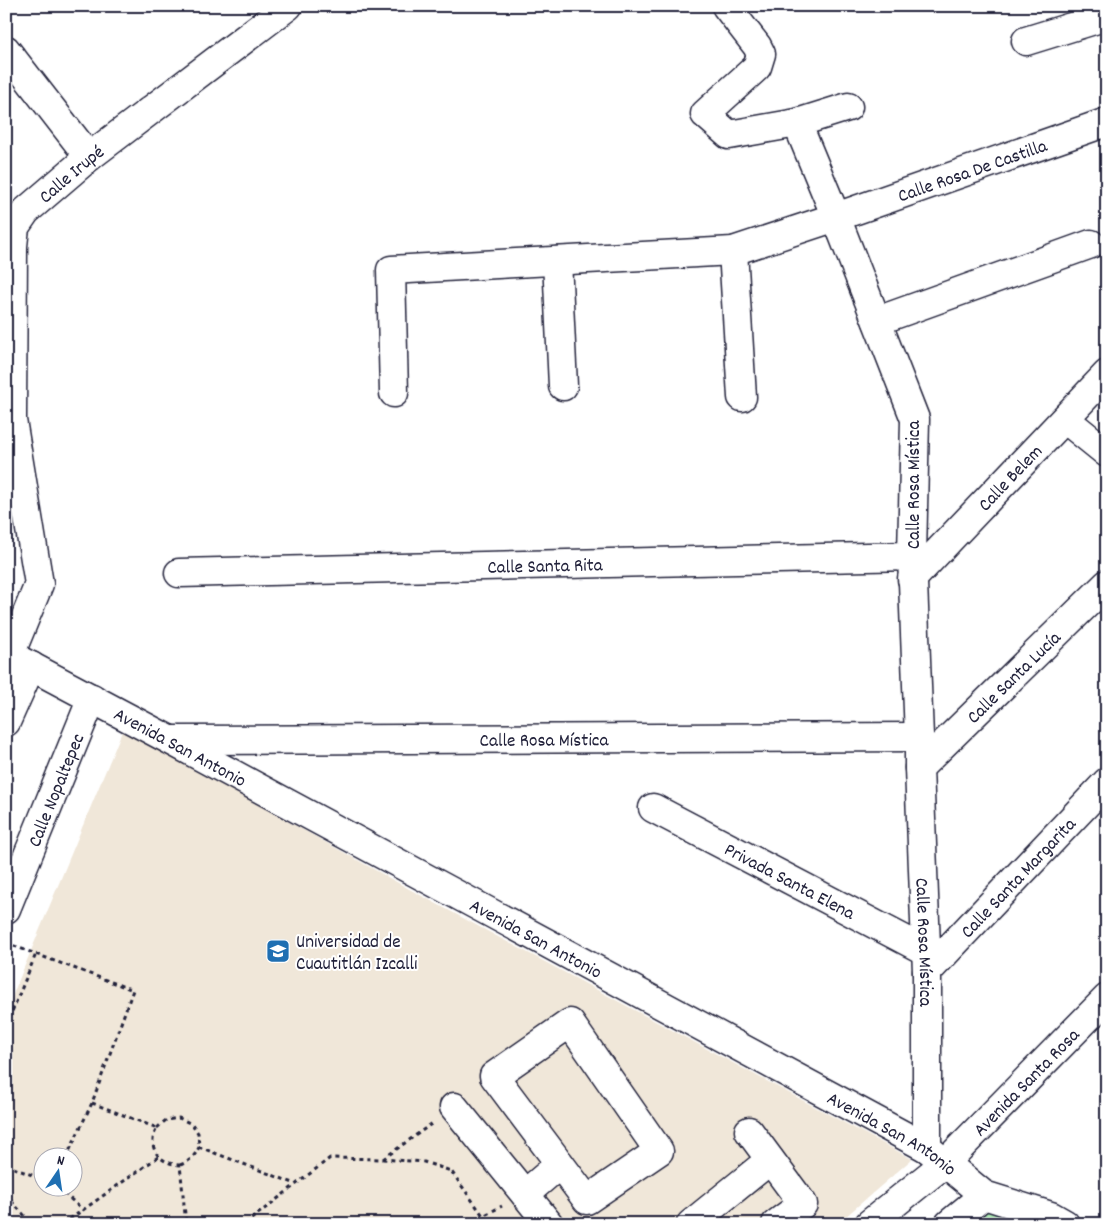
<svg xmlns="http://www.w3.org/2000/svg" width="1113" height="1230" font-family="Dekko,sans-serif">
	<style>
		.built { fill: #f0e7d9; fill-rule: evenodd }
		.green { fill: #aeecb3; stroke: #688777 }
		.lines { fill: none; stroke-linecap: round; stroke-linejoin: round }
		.minor-casing { stroke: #22223b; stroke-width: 31 }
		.path { stroke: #22223b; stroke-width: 3; stroke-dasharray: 4 4; stroke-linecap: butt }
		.minor { stroke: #fff; stroke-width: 28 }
		.labels { text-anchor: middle; stroke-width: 4; stroke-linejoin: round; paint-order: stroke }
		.street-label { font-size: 19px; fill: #22223b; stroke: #fff }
		.poi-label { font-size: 19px; fill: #22223b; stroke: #fff; text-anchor: start }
	</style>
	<rect width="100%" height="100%" fill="#fff"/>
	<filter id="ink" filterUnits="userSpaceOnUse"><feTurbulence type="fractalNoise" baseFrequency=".02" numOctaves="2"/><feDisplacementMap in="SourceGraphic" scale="10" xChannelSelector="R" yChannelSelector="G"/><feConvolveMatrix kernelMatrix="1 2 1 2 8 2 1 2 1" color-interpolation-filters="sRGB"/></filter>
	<g filter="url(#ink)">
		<!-- built -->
		<path class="built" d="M123 729 411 890 912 1159 837 1224H6V1011ZM42 1158H72V1188H42Z"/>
		<!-- green -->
		<path class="green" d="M990 1205 1041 1224H968Z"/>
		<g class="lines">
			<!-- minor casing -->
			<g class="minor-casing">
				<g id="minor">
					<path d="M726 6 757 46 761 54 757 67 705 114 729 135 797 123 848 107"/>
					<path d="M1026 41 1107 16"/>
					<path d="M6 50 89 157"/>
					<path id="s1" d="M797 123 836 217 915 419 912 556 919 737V768L927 972V1148"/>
					<path d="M733 251 742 397"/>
					<path d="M557 261 563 386"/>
					<path d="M877 321 1091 244"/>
					<path id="s2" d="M394 393 391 270 733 251 836 217 1107 122"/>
					<path d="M1065 419 1107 453"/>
					<path id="s3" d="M179 573 912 556"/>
					<path id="s4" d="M912 579 1107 374"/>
					<path id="s5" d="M6 653 170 740 927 1148 984 1195 1051 1216 1065 1224"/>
					<path id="s6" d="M10 655 39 584 12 420 13 246 15 227 26 211 89 157 288 6"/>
					<path d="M6 722 31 666"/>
					<path id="s7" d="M173 740 919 737"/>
					<path id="s8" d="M919 768 1107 584"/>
					<path id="s9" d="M653 808 926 951"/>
					<path id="s10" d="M6 909 92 698"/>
					<path id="s11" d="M927 972 1107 782"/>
					<path d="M570 1023 659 1151 587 1200 494 1076Z"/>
					<path d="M454 1107 549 1224"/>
					<path d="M749 1131 803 1204 776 1224"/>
					<path d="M525 1194 560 1164"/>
					<path d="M691 1224 770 1160"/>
					<path id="s12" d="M869 1224 945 1163 1107 998"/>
					<path d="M949 1224 984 1195"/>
				</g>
			</g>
			<!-- path -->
			<path class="path" d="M6 943 133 990 92 1103 66 1158
				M6 1026 36 954
				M92 1103 157 1128C155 1132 153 1136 153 1140 152 1156 166 1164 180 1165L186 1224
				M157 1128 166 1120 179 1118 192 1124 198 1133 199 1147 296 1184
				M383 1159 434 1122
				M6 1165 42 1179
				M180 1165C190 1161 195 1156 199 1147
				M58 1188 83 1210
				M6 1195 32 1224
				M63 1224 158 1157
				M245 1224 330 1158 382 1159 424 1162 451 1171 489 1224
				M473 1224 483 1216 502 1206"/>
			<!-- minor -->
			<use href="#minor" class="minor"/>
		</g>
	</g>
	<!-- icons -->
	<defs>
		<g id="university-square" transform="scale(1.25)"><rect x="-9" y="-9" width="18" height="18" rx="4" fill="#1f6fb2" stroke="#fff"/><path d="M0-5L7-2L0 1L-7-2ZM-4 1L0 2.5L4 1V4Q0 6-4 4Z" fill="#fff"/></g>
	</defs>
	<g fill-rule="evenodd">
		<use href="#university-square" x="278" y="951"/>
	</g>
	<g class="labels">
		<!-- street labels -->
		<g class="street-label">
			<text dy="7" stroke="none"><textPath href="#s2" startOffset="718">Calle Rosa De Castilla</textPath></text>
			<text dy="7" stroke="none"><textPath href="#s6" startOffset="514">Calle Irupé</textPath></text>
			<text dy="7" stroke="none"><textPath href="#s4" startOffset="141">Calle Belem</textPath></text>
			<text transform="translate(912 485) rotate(-90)" y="7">Calle Rosa Mística</text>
			<text dy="7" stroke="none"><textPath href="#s3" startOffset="366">Calle Santa Rita</textPath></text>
			<text dy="7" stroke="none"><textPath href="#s8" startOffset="131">Calle Santa Lucía</textPath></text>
			<text dy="7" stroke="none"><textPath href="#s7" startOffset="371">Calle Rosa Mística</textPath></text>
			<text dy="7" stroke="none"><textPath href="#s5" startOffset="198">Avenida San Antonio</textPath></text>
			<text dy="7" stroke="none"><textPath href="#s10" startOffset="129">Calle Nopaltepec</textPath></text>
			<text dy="7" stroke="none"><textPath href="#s11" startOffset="131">Calle Santa Margarita</textPath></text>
			<text dy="7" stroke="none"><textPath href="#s9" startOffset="155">Privada Santa Elena</textPath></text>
			<text dy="7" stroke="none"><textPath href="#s5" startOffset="602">Avenida San Antonio</textPath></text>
			<text dy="7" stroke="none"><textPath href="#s1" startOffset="842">Calle Rosa Mística</textPath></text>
			<text dy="7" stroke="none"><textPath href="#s12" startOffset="212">Avenida Santa Rosa</textPath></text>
			<text dy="7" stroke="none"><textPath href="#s5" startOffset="1008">Avenida San Antonio</textPath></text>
		</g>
		<!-- poi labels -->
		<g class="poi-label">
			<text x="296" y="947">Universidad de<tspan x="296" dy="22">Cuautitlán Izcalli</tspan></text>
		</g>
	</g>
	<!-- margin -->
	<rect width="1113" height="1230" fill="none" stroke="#fff" stroke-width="25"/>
	<rect x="12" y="12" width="1088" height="1205" fill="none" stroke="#22223b" stroke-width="2" filter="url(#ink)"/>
	<!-- north arrow -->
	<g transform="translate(58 1172) rotate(13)"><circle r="24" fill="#ffffff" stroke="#a7a7b1"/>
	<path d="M0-4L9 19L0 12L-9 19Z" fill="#1f6fb2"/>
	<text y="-8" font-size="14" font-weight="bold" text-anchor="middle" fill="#22223b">N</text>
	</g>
</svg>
